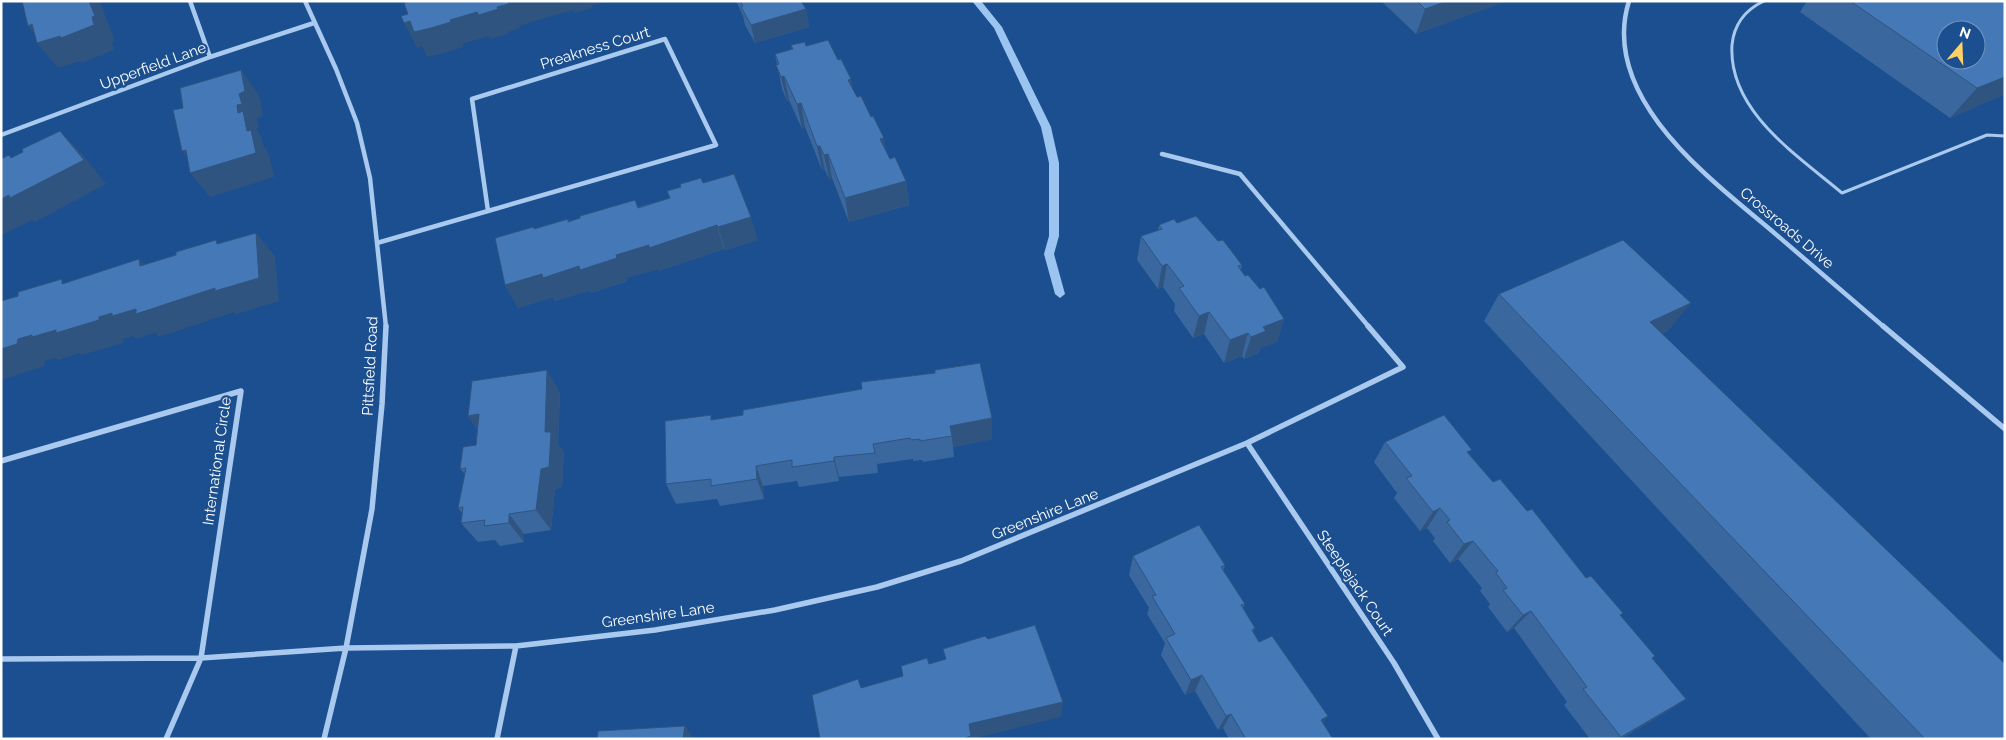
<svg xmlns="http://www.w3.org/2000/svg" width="2006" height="740" font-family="Raleway,sans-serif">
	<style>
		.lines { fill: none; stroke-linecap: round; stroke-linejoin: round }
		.stream { fill: #9cc4f0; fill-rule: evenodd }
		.lane { stroke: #a9c9ee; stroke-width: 3 }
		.street-far1 { stroke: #a9c9ee; stroke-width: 4.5 }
		.street { stroke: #a9c9ee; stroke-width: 5.5 }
		.wall { fill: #3a679d }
		.shaded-wall { fill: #305480 }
		.building { fill: #4478b7; stroke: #305480; fill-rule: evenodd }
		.labels { text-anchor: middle; stroke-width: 4.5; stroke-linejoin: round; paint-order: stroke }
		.street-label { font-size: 15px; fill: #fff; stroke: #1b4f8f }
	</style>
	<rect width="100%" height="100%" fill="#1b4f8f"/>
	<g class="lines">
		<!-- stream -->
		<path class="stream" d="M972 1H981L1002 27 1051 127 1059 163V236L1054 254 1065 294 1060 298 1055 294 1044 254 1049 236V163L1041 127 994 28Z"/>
		<!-- lane -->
		<path class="lane" d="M1764 1C1745 10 1734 24 1732 45 1728 111 1797 155 1842 193L1987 135 2005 136"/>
		<!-- street-far1 -->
		<path class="street-far1" d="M190 1 210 57
			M305 1 336 69 357 123 370 178 386 327
			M1629 1C1599 97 1709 178 1772 231 1809 263 1847 295 1884 327
			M665 39 716 145 488 211 472 99Z
			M1 135 210 57 314 23
			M1162 154 1240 174 1369 327
			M377 243 488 211"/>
		<!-- street -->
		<path class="street" d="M1883 326 2005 429
			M1247 443 1394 663 1438 739
			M1 461 241 391 201 658 166 739
			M1 659 201 658 346 648 516 646 655 630 775 610 877 587 961 561 1247 443 1403 367 1368 326
			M324 739 346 648 372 509 382 404 386 326
			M497 739 516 646"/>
	</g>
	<!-- wall -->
	<path class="wall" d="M736 1H801L806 9 809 27 755 43 745 25 743 16Z
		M1381 1H1506L1416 34Z
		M1807 1H2005V94L1950 118 1800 12Z
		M791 45 806 46 838 60 851 79 853 90 890 159 906 181 909 205 849 222 832 178 829 179 825 170H822L805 127 802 129 789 100 787 101 782 89 775 54 792 49Z
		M703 183 758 240 725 250 724 249 658 271V269L626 278 627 281 591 293 590 290 555 301 553 297 518 308 505 285 533 227 534 229 568 219 570 222 580 218 638 207 670 198Z
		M1177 223 1218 241 1242 265 1241 270 1245 276 1284 319 1277 342 1260 348 1259 353 1244 359 1242 356 1224 363 1204 334 1193 338 1174 311 1175 304 1163 287 1158 289 1137 260 1141 236 1158 231 1159 225Z
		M1499 294 1669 330 1662 334 2005 739H1871L1484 321Z
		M560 392 558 444 564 452 562 487 555 489 551 530 524 534V542L500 546 495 540 478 542 461 523 462 513 458 508 465 474 460 469 476 445 477 429 468 416Z
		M992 418V439L953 447 954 457 923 462 922 460 913 461V459L877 464 878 473 839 477V481L799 487 797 481 763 486 764 499 720 506 717 499 676 504 666 484 713 420Z
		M1385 442 1469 454 1493 482 1586 578 1620 616 1652 659 1686 699 1663 714 1621 739H1590L1564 705 1567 702 1514 628 1507 632 1488 607 1490 604 1480 591 1482 588 1458 559 1450 563 1433 541 1435 538 1427 528 1420 531 1394 498 1397 493 1374 462Z
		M1133 556 1225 565 1223 571 1245 604 1243 608 1255 628 1253 632 1259 642 1323 724 1333 739H1229L1223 728 1218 730 1195 691 1185 695 1161 655 1165 643 1147 614 1149 608 1129 575Z"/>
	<!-- shaded-wall -->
	<path class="shaded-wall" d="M89 1H102L100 2 115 41 112 42 114 50 82 63 80 61 58 68 37 43 42 42 28 26 32 24 92 17Z
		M508 1H570L574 10 544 18 519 26 520 28 508 32 509 34 490 39 489 36 462 44 463 47 444 53 427 57 422 46 417 48 404 23 410 21 477 12 497 7Z
		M570 1H602V3L591 6 592 8 575 13Z
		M1447 1H1506L1416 34 1425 9Z
		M806 9 809 27 755 43 751 25Z
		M241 70 259 95 263 116 257 118 259 128 256 129 261 136 263 145 269 154 274 177 210 197 190 173 198 171 182 151 247 131 238 113 237 105Z
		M784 76 789 100 787 101 781 77Z
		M2005 77V94L1950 118 1977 88Z
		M851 79 855 104 848 80Z
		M801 103 805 127 802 129 797 104Z
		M60 131 83 155 106 184 35 222 33 220 1 235V199Z
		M884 138 887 162 880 139Z
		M817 146H820L825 170H822Z
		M828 154 832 178 829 179 824 155Z
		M906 181 909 205 849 222 845 198Z
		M751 217 758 240 725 250 718 227Z
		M717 225 724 249 658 271V269L626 278 627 281 591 293 590 290 555 301 553 297 518 308 505 285 542 274 616 255Z
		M256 233 275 256 279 301 236 314 234 312 159 337 155 333 136 339 133 336 123 339V343L82 355 79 353 58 360 56 358 45 361 44 366 1 380V349L18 339 99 317Z
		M139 259 162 282 140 266Z
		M1167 264 1163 287 1158 289 1162 266Z
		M1691 303 1669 330 1629 349 1650 322Z
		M1209 312 1204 334 1193 338 1199 316Z
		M1284 319 1277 342 1260 348 1259 353 1244 359 1251 337 1263 327Z
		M1248 333 1242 356 1224 363 1230 340Z
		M547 370 560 392 558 444 564 452 562 487 555 489 551 530 536 510 545 432Z
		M479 414 483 437 468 416Z
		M992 418V439L953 447 952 436 950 426Z
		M834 457 839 477V481L834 461Z
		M756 466 763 486 764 499 757 479Z
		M1440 508 1427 528 1420 531 1433 512Z
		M509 514 524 534V542L509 523Z
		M1473 541 1458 559 1450 563 1464 544Z
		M1531 611 1514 628 1507 632 1523 615Z
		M1202 675 1195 691 1185 695 1191 680Z
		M1686 699 1663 714 1621 739H1619Z
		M1063 702 1061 717 972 739H962L969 724Z
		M1231 714 1223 728 1218 730 1226 716Z
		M1328 716 1317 731 1321 720Z
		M685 726 694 739H683Z"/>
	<!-- building -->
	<path class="building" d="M22 1H89L95 16 92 17 94 25 61 38 60 36 37 43 32 24 28 26Z
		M410 1H508L509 4 497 7 498 9 479 15 477 12 450 20 451 22 431 28 414 32 410 21 404 23 401 16 408 14 404 3Z
		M740 1H801L806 9 751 25 741 7 743 6Z
		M1417 1H1447L1425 9Z
		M1850 1H2005V77L1977 88ZM1946 30H1976V60H1946Z
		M828 40 838 60 841 59 851 79 848 80 857 97 861 96 871 117 873 116 884 138 880 139 890 159 895 157 906 181 845 198 828 154 824 155 820 146H817L801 103 797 104 784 76 781 77 776 65 779 64 775 54 793 49 791 45 805 42 806 46Z
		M241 70 245 91 239 94 242 104 237 105 238 113 243 111 247 131 251 130 256 153 190 173 186 150 182 151 173 110 183 108 180 88Z
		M60 131 84 160 10 198 9 195 1 199V159L9 155 11 158 23 152 22 149Z
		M734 174 751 217 718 227 717 225 649 248V245L616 255 617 258 580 270 579 266 543 278 542 274 505 285 495 238 533 227 534 229 568 219V222L580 218V216L635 200 638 208 670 198 667 191 681 187 680 184 701 178 703 183Z
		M1196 216 1218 241 1223 240 1242 265 1238 266 1245 276 1248 275 1260 289 1264 287 1284 319 1263 327 1266 331 1251 337 1248 333 1230 340 1209 312 1199 316 1179 288 1184 286 1167 264 1162 266 1141 236 1162 229 1159 225 1174 219 1177 223Z
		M256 233 259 278 215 291V288L136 314V309L112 316V313L99 317V320L56 333V330L32 337V335L18 339 17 344 1 349V301L18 296V292L62 279V284L139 259 140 266 176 255V252L216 240 217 244Z
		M1623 240 1691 303 1650 322 2005 664V739H1925L1499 294Z
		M980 363 992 418 950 426 952 436 920 441V439L911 440 910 438 873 444 875 453 834 457V461L792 467V460L756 466 757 479 711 486V479L666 484 665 421 711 415V420L743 415V410L862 389 861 382 935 373V370Z
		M547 370 545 432H551L549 467 541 469 536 510 509 514V523L484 526 485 520 461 523 463 507 458 508 466 468 460 469 463 447 476 445 479 414 468 416 472 381Z
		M1444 415 1472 450 1467 452 1493 482 1500 479 1527 511 1532 509 1586 578 1591 576 1623 613 1620 615 1655 656 1652 658 1686 699 1621 737 1583 689 1587 687 1531 611 1523 615 1503 590 1507 588 1496 573 1498 571 1473 541 1464 544 1447 522 1450 520 1440 508 1433 512 1406 478 1412 476 1385 442Z
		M1199 525 1225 565 1221 567 1245 604 1241 605 1255 628 1252 630 1259 642 1272 636 1328 716 1321 720 1333 739H1246L1231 714 1226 716 1202 675 1191 680 1166 638 1175 634 1152 596 1156 595 1133 556Z
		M1035 625 1063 702 969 724 971 736 962 739H820L812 695 858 679 861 688 903 676 901 666 927 658 929 664 946 659 943 649 985 636 988 639Z
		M685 726 683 739H597L598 731Z"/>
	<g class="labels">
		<!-- street labels -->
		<g class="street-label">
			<text transform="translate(595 48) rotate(-17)" y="5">Preakness Court</text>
			<text transform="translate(153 66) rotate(-20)" y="5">Upperfield Lane</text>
			<text transform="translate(1787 228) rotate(40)" y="5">Crossroads Drive</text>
			<text transform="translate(370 366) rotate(-87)" y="5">Pittsfield Road</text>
			<text transform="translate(217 461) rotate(-82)" y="5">International Circle</text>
			<text transform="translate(1045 514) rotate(-22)" y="5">Greenshire Lane</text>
			<text transform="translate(1355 583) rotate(56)" y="5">Steeplejack Court</text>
			<text transform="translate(658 615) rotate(-8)" y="5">Greenshire Lane</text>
		</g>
	</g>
	<!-- border -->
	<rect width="2006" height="740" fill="none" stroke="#ffffff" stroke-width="5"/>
	<!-- north arrow -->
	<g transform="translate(1961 45) rotate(19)"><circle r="24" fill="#1b4f8f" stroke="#7695bc"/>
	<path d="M0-4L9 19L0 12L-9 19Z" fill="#ffd166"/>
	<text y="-8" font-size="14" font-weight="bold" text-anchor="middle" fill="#ffffff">N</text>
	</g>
</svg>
